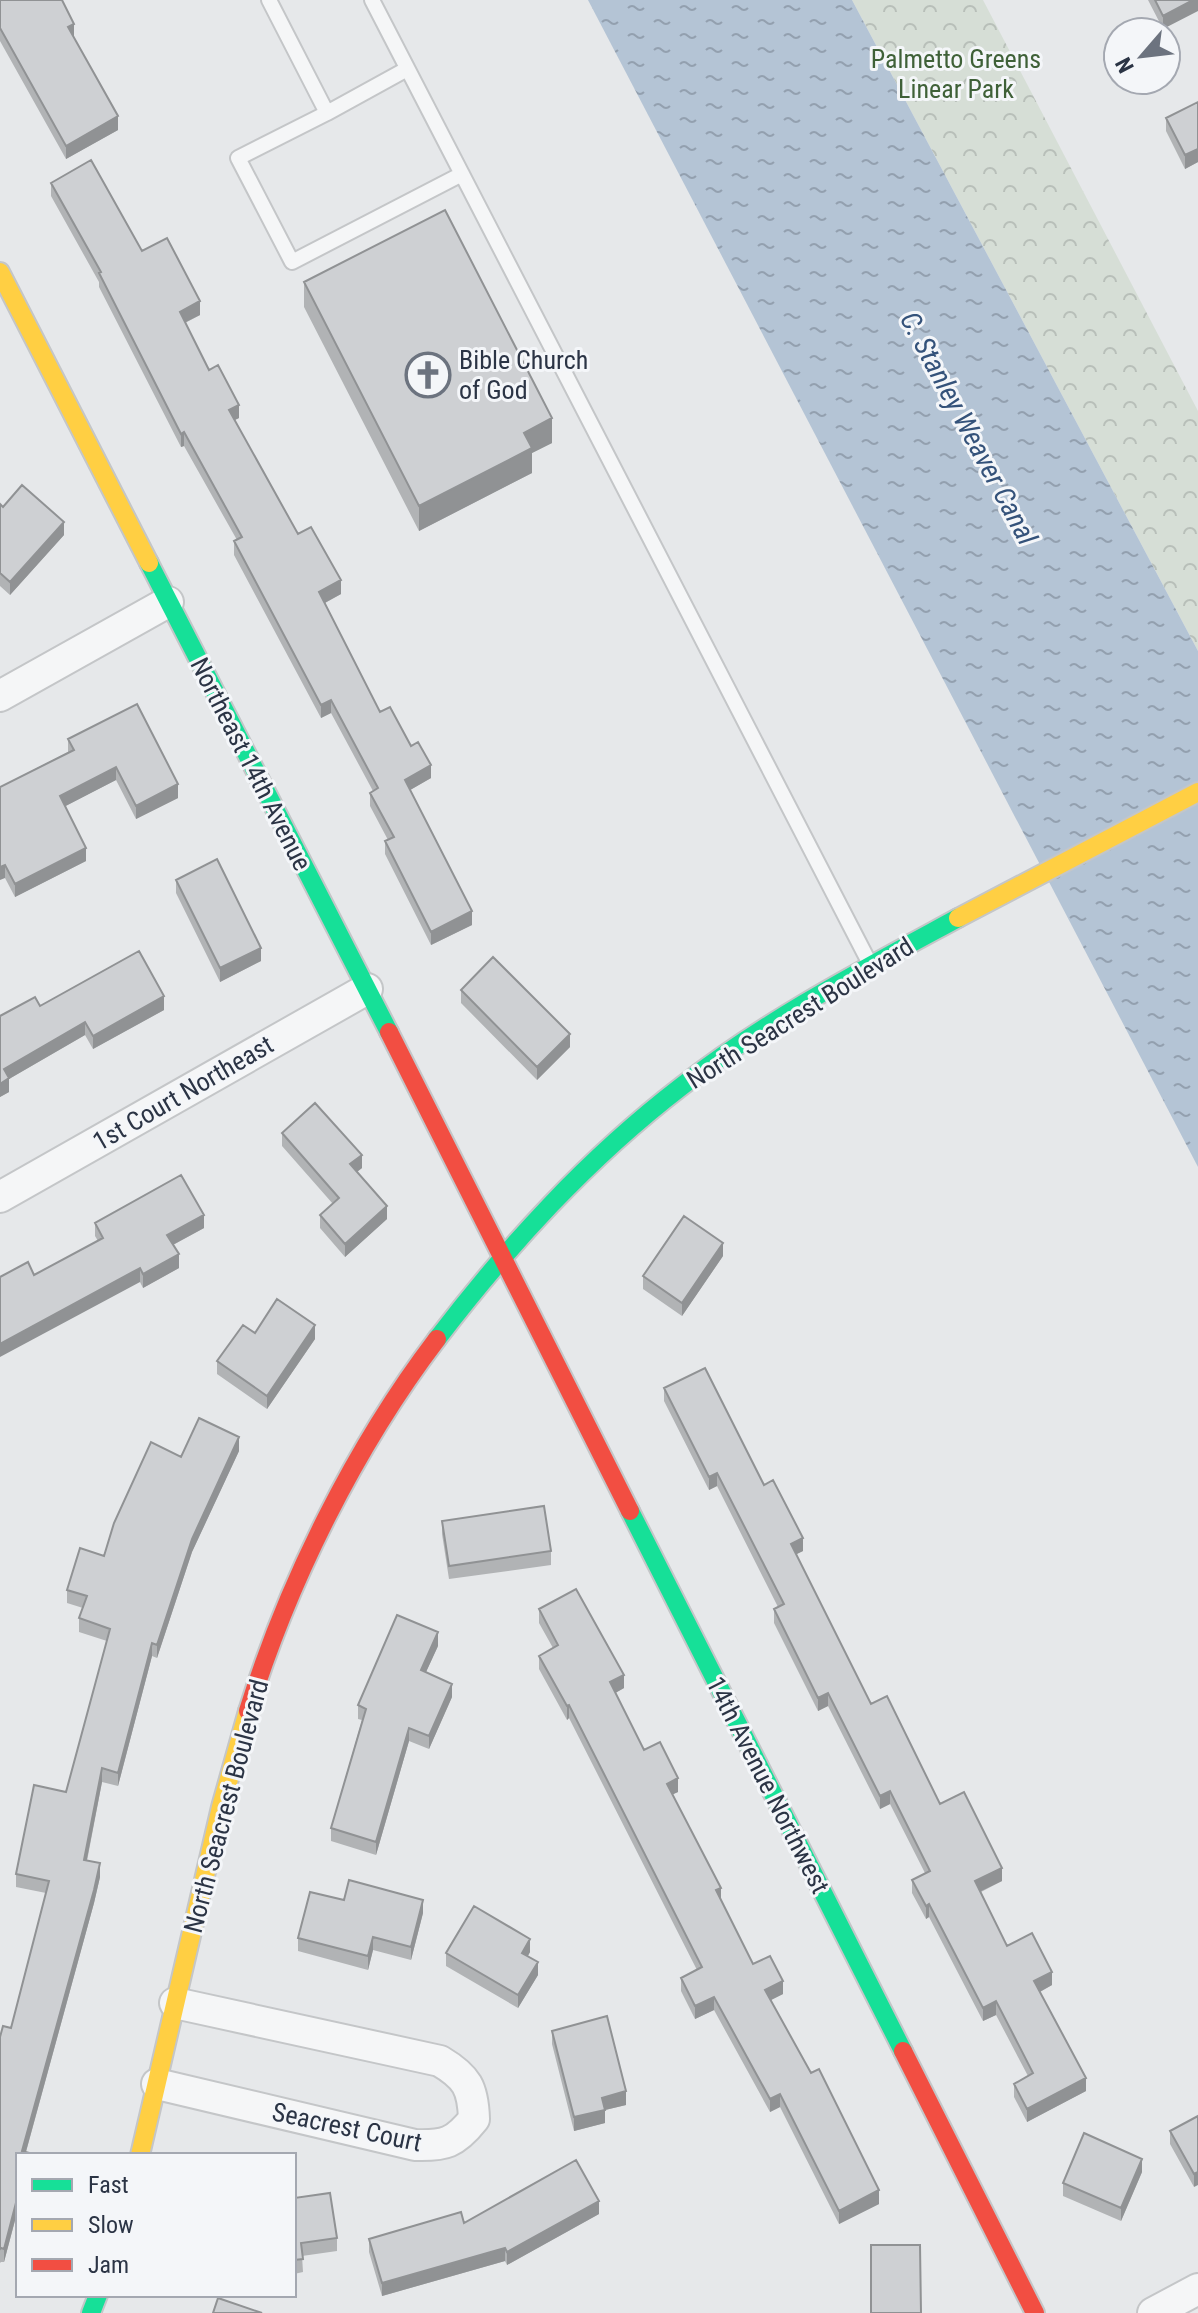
<svg xmlns="http://www.w3.org/2000/svg" width="1198" height="2313" font-family="'Roboto Condensed',sans-serif">
	<style>
		.forest { fill: url(#forest-crowns) }
		.water { fill: url(#water-ripples) }
		.lines { fill: none; stroke-linecap: round; stroke-linejoin: round }
		.lane-casing { stroke: #c4c6c8; stroke-width: 18 }
		.street-casing { stroke: #c4c6c8; stroke-width: 34 }
		.fast-casing { stroke: #c4c6c8; stroke-width: 22 }
		.slow-casing { stroke: #c4c6c8; stroke-width: 22 }
		.jam-casing { stroke: #c4c6c8; stroke-width: 22 }
		.lane { stroke: #f5f6f7; stroke-width: 14 }
		.street { stroke: #f5f6f7; stroke-width: 30 }
		.fast { stroke: #16e098; stroke-width: 18 }
		.slow { stroke: #ffcf43; stroke-width: 18 }
		.jam { stroke: #f24e42; stroke-width: 18 }
		.wall { fill: #b1b3b5 }
		.shaded-wall { fill: #909294 }
		.building { fill: #ced0d3; stroke: #909294; stroke-width: 2 }
		.labels { text-anchor: middle; stroke-width: 6; stroke-linejoin: round; paint-order: stroke }
		.park-label { font-size: 26px; fill: #3f6138; stroke: #f4f6f9 }
		.poi-label { font-size: 26px; fill: #2b3445; stroke: #f4f6f9; text-anchor: start }
		.street-label { font-size: 26px; fill: #2b3445; stroke: #f4f6f9 }
		.water-label { font-size: 28px; font-style: italic; fill: #34527a; stroke: #f4f6f9 }
	</style>
	<defs>
		<pattern id="forest-crowns" width="20" height="18" patternUnits="userSpaceOnUse" patternTransform="scale(2)"><rect width="20" height="18" fill="#d6ded6"/><path d="M2 6a3 3 0 1 1 6 0M12 15a3 3 0 1 1 6 0" fill="none" stroke="#b8bfb9"/></pattern>
		<pattern id="water-ripples" width="26" height="14" patternUnits="userSpaceOnUse" patternTransform="scale(2)"><rect width="26" height="14" fill="#b4c4d5"/><path d="M2 4q2-2 4 0t4 0M15 11q2-2 4 0t4 0" fill="none" stroke="#93a0af"/></pattern>
	</defs>
	<rect width="100%" height="100%" fill="#e6e8ea"/>
	<!-- forest -->
	<path class="forest" d="M852 0H983L1198 411V651Z"/>
	<!-- water -->
	<path class="water" d="M588 0H852L1198 651V1167Z"/>
	<g class="lines">
		<!-- lane casing -->
		<g class="lane-casing">
			<path id="lane" d="M269 0 327 113 238 158 292 262 462 174
				M372 0 869 962
				M327 113 407 69"/>
		</g>
		<!-- street casing -->
		<g class="street-casing">
			<path id="street" d="M0 696 168 602
				M0 1197 367 989
				M157 2084 415 2145C445 2146 455 2143 474 2119 473 2088 467 2077 440 2061L175 2003
				M1153 2313 1198 2289"/>
		</g>
		<!-- fast casing -->
		<g class="fast-casing">
			<path id="fast" d="M149 563 389 1032
				M437 1339C509 1245 587 1159 682 1086 766 1020 864 969 958 918
				M630 1511 903 2051
				M91 2313 98 2295"/>
		</g>
		<!-- slow casing -->
		<g class="slow-casing">
			<path id="slow" d="M0 272 149 563
				M958 918 1198 792
				M140 2155 221 1807 248 1711"/>
		</g>
		<!-- jam casing -->
		<g class="jam-casing">
			<path id="jam" d="M389 1032 630 1511
				M248 1711C288 1582 355 1447 437 1339
				M903 2051 1035 2313"/>
		</g>
		<!-- lane -->
		<use href="#lane" class="lane"/>
		<!-- street -->
		<use href="#street" class="street"/>
		<!-- fast -->
		<use href="#fast" class="fast"/>
		<!-- slow -->
		<use href="#slow" class="slow"/>
		<!-- jam -->
		<use href="#jam" class="jam"/>
	</g>
	<!-- wall -->
	<path class="wall" d="M0 0 74 37H73L118 130 66 159 0 41Z
		M1148 0H1198L1163 29Z
		M1198 102V162L1185 169 1166 131V118Z
		M51 183 142 251 200 315 185 323 209 370 239 418 234 420 298 534 341 594 325 603 380 712 411 746 431 778 410 790 472 925 431 945 385 854V841L388 840 370 806V793L373 791 331 713 321 718 234 555V541L237 540 184 446 181 447 99 287V282L51 196Z
		M304 282 552 443 532 453V473L419 531 304 307Z
		M0 504 3 507 64 535 10 595 0 586Z
		M68 739 178 798 136 819 116 780 65 806 86 861 15 897 5 878 0 787 68 752Z
		M176 880 261 961 220 982 176 893Z
		M461 990 570 1047 537 1080 461 1003Z
		M40 1006 164 1010 93 1049 85 1035 9 1079V1092L0 1097V1016Z
		M282 1133 362 1168 357 1172 387 1219 345 1257 320 1228V1215L333 1204 282 1146Z
		M95 1223 204 1228 173 1245 179 1268 143 1288 140 1282 34 1275 98 1241 95 1236Z
		M723 1256 682 1316 643 1289V1276Z
		M255 1333 315 1339 267 1409 217 1374V1361Z
		M664 1388 764 1485 803 1551 796 1554 871 1704 940 1804 1002 1881 981 1892 1007 1946 1052 1985 1040 1992 1086 2091 1027 2122 1014 2097V2084L1028 2076 996 2015 983 2021 929 1917 926 1919 912 1893V1880L925 1873 890 1804 880 1809 828 1706 818 1711 774 1623V1609L778 1607 717 1486 709 1490 664 1401Z
		M239 1451 192 1552 157 1658 152 1656 118 1786 102 1782 87 1861 100 1877 94 1903 26 2152 18 2155V2209L4 2262H1L0 2263V2037L11 2028 46 1893 16 1887V1874L66 1792 107 1641 79 1632V1618L83 1608 67 1603V1590L104 1556 181 1457Z
		M442 1521 551 1551V1565L449 1579 442 1534Z
		M539 1609 624 1688 615 1693 644 1750 678 1792 673 1794 721 1901 753 1964 783 1994 771 2000 879 2204 839 2224 780 2107 770 2112 714 2010 695 2019 681 1991V1978L697 1970 569 1718 567 1720 539 1669V1656L553 1648 539 1623Z
		M438 1646 426 1672 452 1697 429 1749 409 1741 376 1855 331 1841V1828L362 1720 358 1719V1705Z
		M344 1900 423 1913 411 1960 373 1950 368 1970 298 1951V1938Z
		M530 1952 528 1956 538 1975 518 2008 446 1966V1953Z
		M552 2031 626 2105 605 2110V2123L574 2131 552 2044Z
		M1198 2116 1194 2187 1170 2144V2131Z
		M1142 2172 1121 2221 1063 2196V2183Z
		M294 2198 337 2238V2251L302 2256 303 2272 294 2274Z
		M599 2214 507 2265 505 2261 382 2296 369 2252V2239L464 2223Z"/>
	<!-- shaded-wall -->
	<path class="shaded-wall" d="M1193 0H1198V11L1163 29V16Z
		M74 24V37L68 41V27Z
		M118 116V130L66 159V146Z
		M1198 149V162L1185 169V155Z
		M200 301V315L180 325V312Z
		M239 405V418L229 423V410Z
		M552 418V443L532 453V473L419 531V506L524 433Z
		M184 432V446L181 447V434Z
		M64 522V535L10 595V582Z
		M341 580V594L319 606V592Z
		M331 700V713L321 718V705Z
		M431 765V778L405 793V780Z
		M116 767V780L60 809V796Z
		M178 784V798L136 819V806Z
		M86 848V861L15 897V884Z
		M5 865V878L0 880V867Z
		M472 911V925L431 945V932Z
		M261 948V961L220 982V968Z
		M164 996V1010L93 1049V1036Z
		M85 1022V1035L9 1079V1092L0 1097V1084L4 1069Z
		M570 1034V1047L537 1080V1067Z
		M362 1155V1168L350 1177V1164Z
		M387 1206V1219L345 1257V1244Z
		M204 1215V1228L167 1248V1235Z
		M723 1243V1256L682 1316V1303Z
		M179 1254V1268L143 1288V1274Z
		M140 1268V1282L0 1357V1344Z
		M315 1325V1339L267 1409V1396Z
		M239 1437V1451L192 1552 157 1658V1645L192 1539Z
		M717 1473V1486L709 1490V1477Z
		M803 1538V1551L791 1557V1544Z
		M438 1632V1646L421 1683V1670Z
		M152 1643V1656L118 1786V1773Z
		M624 1675V1688L610 1696V1682Z
		M452 1684V1697L429 1749V1736Z
		M828 1693V1706L818 1711V1698Z
		M569 1705V1718L567 1720V1706Z
		M409 1728V1741L376 1855V1842Z
		M102 1768V1782L84 1874V1860Z
		M678 1778V1792L667 1797V1784Z
		M890 1791V1804L880 1809V1796Z
		M100 1863V1877L94 1903 25 2155 22 2151Z
		M1002 1868V1881L975 1894V1881Z
		M721 1888V1901L716 1890Z
		M423 1900V1913L411 1960V1947Z
		M929 1904V1917L926 1919V1906Z
		M373 1937V1950L368 1970V1956Z
		M530 1939V1952L522 1966V1953Z
		M538 1962V1975L518 2008V1995Z
		M1052 1972V1985L1034 1995V1981Z
		M783 1981V1994L765 2003V1990Z
		M714 1997V2010L695 2019V2006Z
		M996 2001V2015L983 2021V2008Z
		M1086 2078V2091L1027 2122V2109Z
		M626 2091V2105L605 2110V2123L574 2131V2117L602 2098Z
		M780 2094V2107L770 2112V2099Z
		M1142 2159V2172L1121 2221V2208Z
		M1198 2172V2185L1194 2187V2174Z
		M879 2190V2204L839 2224V2211Z
		M18 2195V2209L4 2262V2249Z
		M599 2201V2214L507 2265V2252Z
		M505 2248V2261L382 2296V2283Z"/>
	<!-- building -->
	<path class="building" d="M0 0H62L74 24 68 27 118 116 66 146 0 28Z
		M1155 0H1193L1163 16Z
		M1198 102V149L1185 155 1166 118Z
		M91 160 142 251 167 238 200 301 180 312 209 370 218 365 239 405 229 410 298 534 311 527 341 580 319 592 380 712 390 707 411 746 418 742 431 765 405 780 472 911 431 932 385 841 394 837 370 793 378 788 331 700 321 705 234 541 242 537 184 432 181 434 99 273 101 272 51 183Z
		M445 210 552 418 524 433 532 448 419 506 304 282Z
		M22 485 64 522 10 582 0 573V504L3 507Z
		M137 704 178 784 136 806 116 767 60 796 86 848 15 884 5 865 0 867V787L74 750 68 739Z
		M217 859 261 948 220 968 176 880Z
		M139 951 164 996 93 1036 85 1022 4 1069 9 1078 0 1084V1016L35 997 40 1006Z
		M493 957 570 1034 537 1067 461 990Z
		M315 1103 362 1155 350 1164 387 1206 345 1244 320 1215 339 1198 282 1133Z
		M181 1175 204 1215 167 1235 179 1254 143 1274 140 1268 0 1344V1277L28 1262 34 1275 103 1238 95 1223Z
		M684 1216 723 1243 682 1303 643 1276Z
		M277 1299 315 1325 267 1396 217 1361 243 1325 255 1333Z
		M705 1368 764 1485 773 1480 803 1538 791 1544 871 1704 887 1696 940 1804 964 1792 1002 1868 975 1881 1007 1946 1032 1933 1052 1972 1034 1981 1086 2078 1027 2109 1014 2084 1033 2073 996 2001 983 2008 929 1904 926 1906 912 1880 930 1871 890 1791 880 1796 828 1693 818 1698 774 1609 784 1604 717 1473 709 1477 664 1388Z
		M199 1418 239 1437 192 1539 157 1645 152 1643 118 1773 102 1768 84 1860 100 1863 94 1890 22 2151 29 2153 28 2155H18V2195L4 2249 1 2248 0 2249V2037L3 2026 11 2028 49 1881 16 1874 34 1785 66 1792 110 1629 79 1618 87 1596 67 1590 80 1548 104 1556 114 1523 151 1442 181 1457Z
		M544 1506 551 1551 449 1566 442 1521Z
		M576 1589 624 1675 610 1682 644 1750 660 1742 678 1778 667 1784 721 1888 716 1890 753 1964 770 1956 783 1981 765 1990 811 2073 819 2069 879 2190 839 2211 780 2094 770 2099 714 1997 695 2006 681 1978 702 1967 569 1705 567 1706 539 1656 558 1645 539 1609Z
		M397 1615 438 1632 421 1670 452 1684 429 1736 409 1728 376 1842 331 1828 366 1709 358 1705Z
		M349 1880 423 1900 411 1947 373 1937 368 1956 298 1938 310 1892 344 1900Z
		M474 1906 530 1939 522 1953 538 1962 518 1995 446 1953Z
		M607 2016 626 2091 602 2098 605 2110 574 2117 552 2031Z
		M1198 2116V2172L1194 2174 1170 2131Z
		M1084 2133 1142 2159 1121 2208 1063 2183Z
		M576 2160 599 2201 507 2252 505 2248 382 2283 369 2239 461 2212 464 2223Z
		M330 2193 337 2238 301 2243 303 2259 294 2260V2198Z
		M871 2245H920L921 2313H871Z
		M218 2298 262 2313H213Z"/>
	<!-- icons -->
	<defs>
		<g id="church-ring" transform="scale(2.3)"><circle r="9.5" fill="#f4f6f9" stroke="#6c737f" stroke-width="1.5"/><path d="M-1.2-6h2.4v3.5h3.3v2.4h-3.3V6h-2.4V-.1h-3.3v-2.4h3.3Z" fill="#6c737f"/></g>
	</defs>
	<g fill-rule="evenodd">
		<use href="#church-ring" x="428" y="375"/>
	</g>
	<g class="labels">
		<!-- park labels -->
		<g class="park-label">
			<text x="956" y="68">Palmetto Greens<tspan x="956" dy="30">Linear Park</tspan></text>
		</g>
		<!-- poi labels -->
		<g class="poi-label">
			<text x="459" y="369">Bible Church<tspan x="459" dy="30">of God</tspan></text>
		</g>
		<!-- street labels -->
		<g class="street-label">
			<text transform="translate(251 764) rotate(63)" y="9">Northeast 14th Avenue</text>
			<text transform="translate(800 1013) rotate(-32)" y="9">North Seacrest Boulevard</text>
			<text transform="translate(183 1093) rotate(-30)" y="9">1st Court Northeast</text>
			<text transform="translate(768 1785) rotate(63)" y="9">14th Avenue Northwest</text>
			<text transform="translate(226 1806) rotate(-75)" y="9">North Seacrest Boulevard</text>
			<text transform="translate(347 2127) rotate(12)" y="9">Seacrest Court</text>
		</g>
		<!-- water labels -->
		<g class="water-label">
			<text transform="translate(969 428) rotate(62)" y="10">C. Stanley Weaver Canal</text>
		</g>
	</g>
	<!-- legend -->
	<rect x="16" y="2153" width="280" height="144" fill="#f4f6f9" stroke="#a4a8b1" stroke-width="2"/>
	<rect x="32" y="2179" width="40" height="12" fill="#16e098" stroke="#a4a8b1" stroke-width="2"/>
	<text x="88" y="2193" font-size="24" fill="#2b3445">Fast</text>
	<rect x="32" y="2219" width="40" height="12" fill="#ffcf43" stroke="#a4a8b1" stroke-width="2"/>
	<text x="88" y="2233" font-size="24" fill="#2b3445">Slow</text>
	<rect x="32" y="2259" width="40" height="12" fill="#f24e42" stroke="#a4a8b1" stroke-width="2"/>
	<text x="88" y="2273" font-size="24" fill="#2b3445">Jam</text>
	<!-- north arrow -->
	<g transform="translate(1142 56) rotate(242)"><circle r="38" fill="#f4f6f9" stroke="#a4a8b1" stroke-width="2"/>
	<path d="M0-6L14 30L0 20L-14 30Z" fill="#6c737f"/>
	<text y="-12" font-size="22" font-weight="bold" text-anchor="middle" fill="#2b3445">N</text>
	</g>
</svg>
